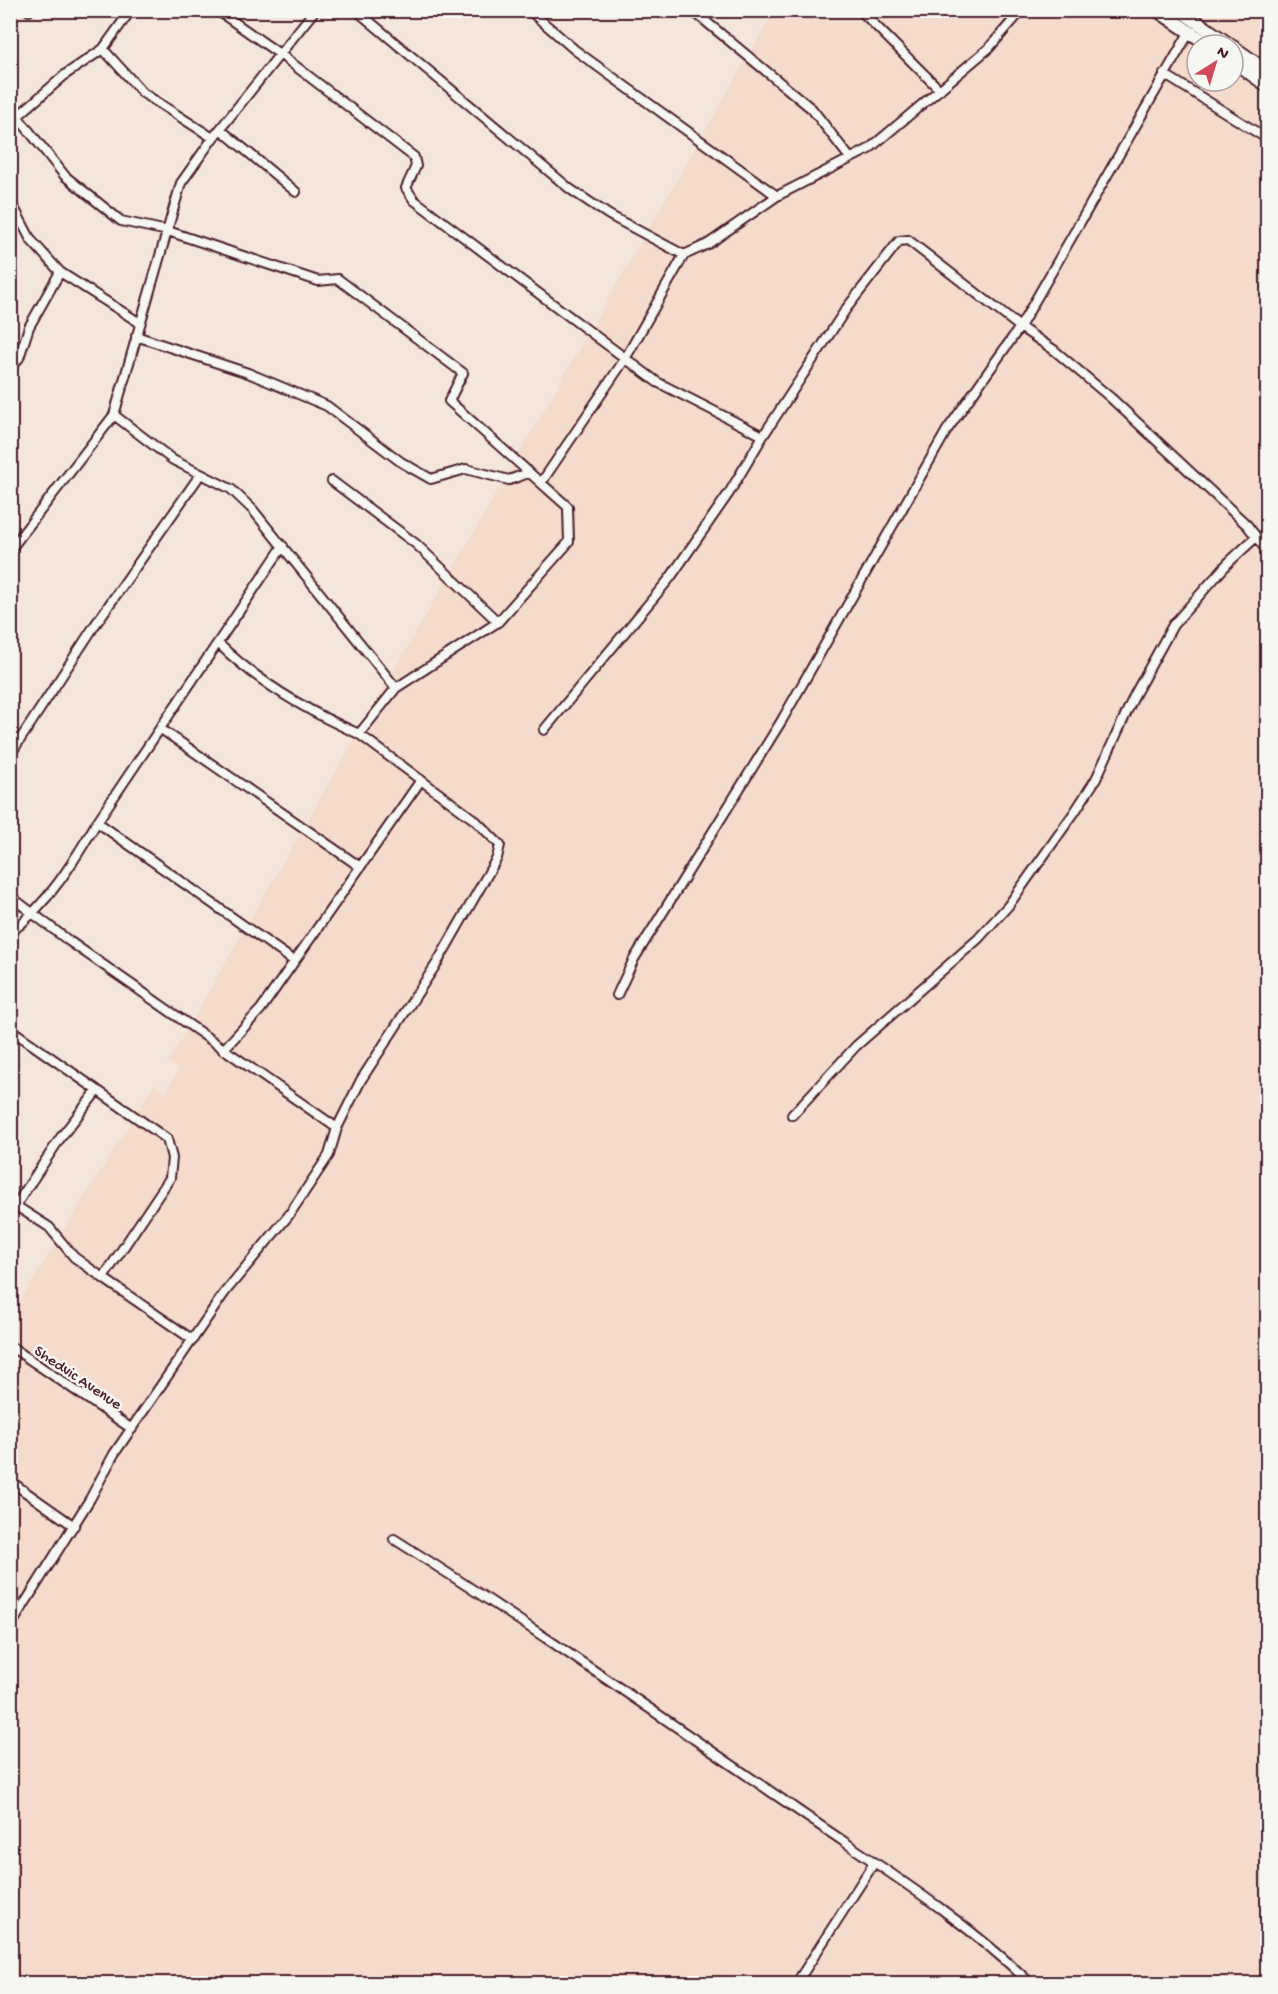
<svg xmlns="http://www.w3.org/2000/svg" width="1278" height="1994" font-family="'Gochi Hand',sans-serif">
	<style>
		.built { fill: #f5dbcb; fill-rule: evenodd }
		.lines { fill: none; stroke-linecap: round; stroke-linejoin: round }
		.minor-casing { stroke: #4a1f2b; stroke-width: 12 }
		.trunk-casing { stroke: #4a1f2b; stroke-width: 16 }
		.minor { stroke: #f6f6f2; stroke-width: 8 }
		.trunk { stroke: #f6f6f2; stroke-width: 12 }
		.labels { text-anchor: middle; stroke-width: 5; stroke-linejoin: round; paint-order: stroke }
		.street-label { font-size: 16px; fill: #4a1f2b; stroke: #f6f6f2 }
	</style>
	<rect width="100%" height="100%" fill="#f5e6db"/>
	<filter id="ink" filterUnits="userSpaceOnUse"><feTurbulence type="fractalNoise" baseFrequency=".0167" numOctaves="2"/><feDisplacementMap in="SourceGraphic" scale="12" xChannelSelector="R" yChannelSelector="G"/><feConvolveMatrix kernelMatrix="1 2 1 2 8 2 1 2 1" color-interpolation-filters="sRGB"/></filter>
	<g filter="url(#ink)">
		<!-- built -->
		<path class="built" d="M774 11H1267V1983H11L10 1317 154 1085 165 1092 179 1069 168 1062ZM1197 45H1233V81H1197Z"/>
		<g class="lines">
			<!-- minor casing -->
			<g class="minor-casing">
				<path id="minor" d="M28 10 29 11
					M217 10 281 55 414 157 416 166 406 188 414 200 657 382 763 436 729 493 670 578 544 730
					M356 10 570 189 609 215 684 255
					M529 10 575 50 777 196
					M692 10 812 109 850 158
					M860 10 940 90
					M103 49 143 93 213 138
					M1164 74 1266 138
					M17 116 65 176 121 221 168 231 318 281 338 279 463 373 449 401 568 507 569 542 498 622 396 688 359 734C309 712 258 682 219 644
					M10 123 66 74 103 49 131 10
					M220 129 296 192
					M10 200 31 240 60 272 140 323
					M136 336 248 373 327 406 401 462 431 479 466 469 509 480 528 473
					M10 369 19 358 29 327 60 272
					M114 415 173 460 231 489 253 510 396 688
					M763 436 846 309 899 241 908 240 1020 327 1054 350 1111 398 1247 525 1268 552
					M332 481 416 544 498 622
					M541 483 625 359 684 255 708 244 777 196 869 149 989 48 1022 10
					M10 550 114 415 181 183 213 138 315 10
					M161 729 359 866
					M10 755 95 625 200 475
					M97 822 294 961
					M10 896 69 941 337 1128
					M10 933C48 904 73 863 97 822L283 546
					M617 995 634 959 782 720 947 430 1020 327 1190 31
					M10 1029 167 1139 172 1158 170 1178 103 1278 193 1340
					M223 1050 261 1009 421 780
					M792 1115 856 1046 978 939 1008 906 1074 813 1096 779 1135 694 1173 625 1228 563 1256 537
					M16 1206 49 1227 74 1257 103 1278
					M10 1214 61 1137 97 1091
					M10 1346 132 1429
					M10 1481 74 1526
					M394 1539C526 1622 654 1712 783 1800 867 1859 957 1912 1031 1984
					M10 1627 90 1499 114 1454 225 1292 289 1215 329 1155 337 1128 361 1080 437 963 497 858 500 845 476 821 359 734
					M796 1984 874 1863"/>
			</g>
			<!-- trunk casing -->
			<g class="trunk-casing">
				<path id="trunk" d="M1157 10 1209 45
					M1180 10 1230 45
					M1233 47 1268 72
					M1233 61 1268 86"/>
			</g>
			<!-- minor -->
			<use href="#minor" class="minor"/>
			<!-- trunk -->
			<use href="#trunk" class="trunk"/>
		</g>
	</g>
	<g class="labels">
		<!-- street labels -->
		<g class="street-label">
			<text transform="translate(79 1376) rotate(34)" y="6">Shedvic Avenue</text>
		</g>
	</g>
	<!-- margin -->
	<rect width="1278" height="1994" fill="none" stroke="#f6f6f2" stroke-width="36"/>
	<rect x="18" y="18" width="1242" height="1958" fill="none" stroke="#4a1f2b" stroke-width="2" filter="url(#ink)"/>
	<!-- north arrow -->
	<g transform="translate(1215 63) rotate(37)"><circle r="28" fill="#f6f6f2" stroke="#b1a0a2" stroke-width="1.5"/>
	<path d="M0-4.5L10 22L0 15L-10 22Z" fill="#d1495b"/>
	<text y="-9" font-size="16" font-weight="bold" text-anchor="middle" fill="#4a1f2b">N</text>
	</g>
</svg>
